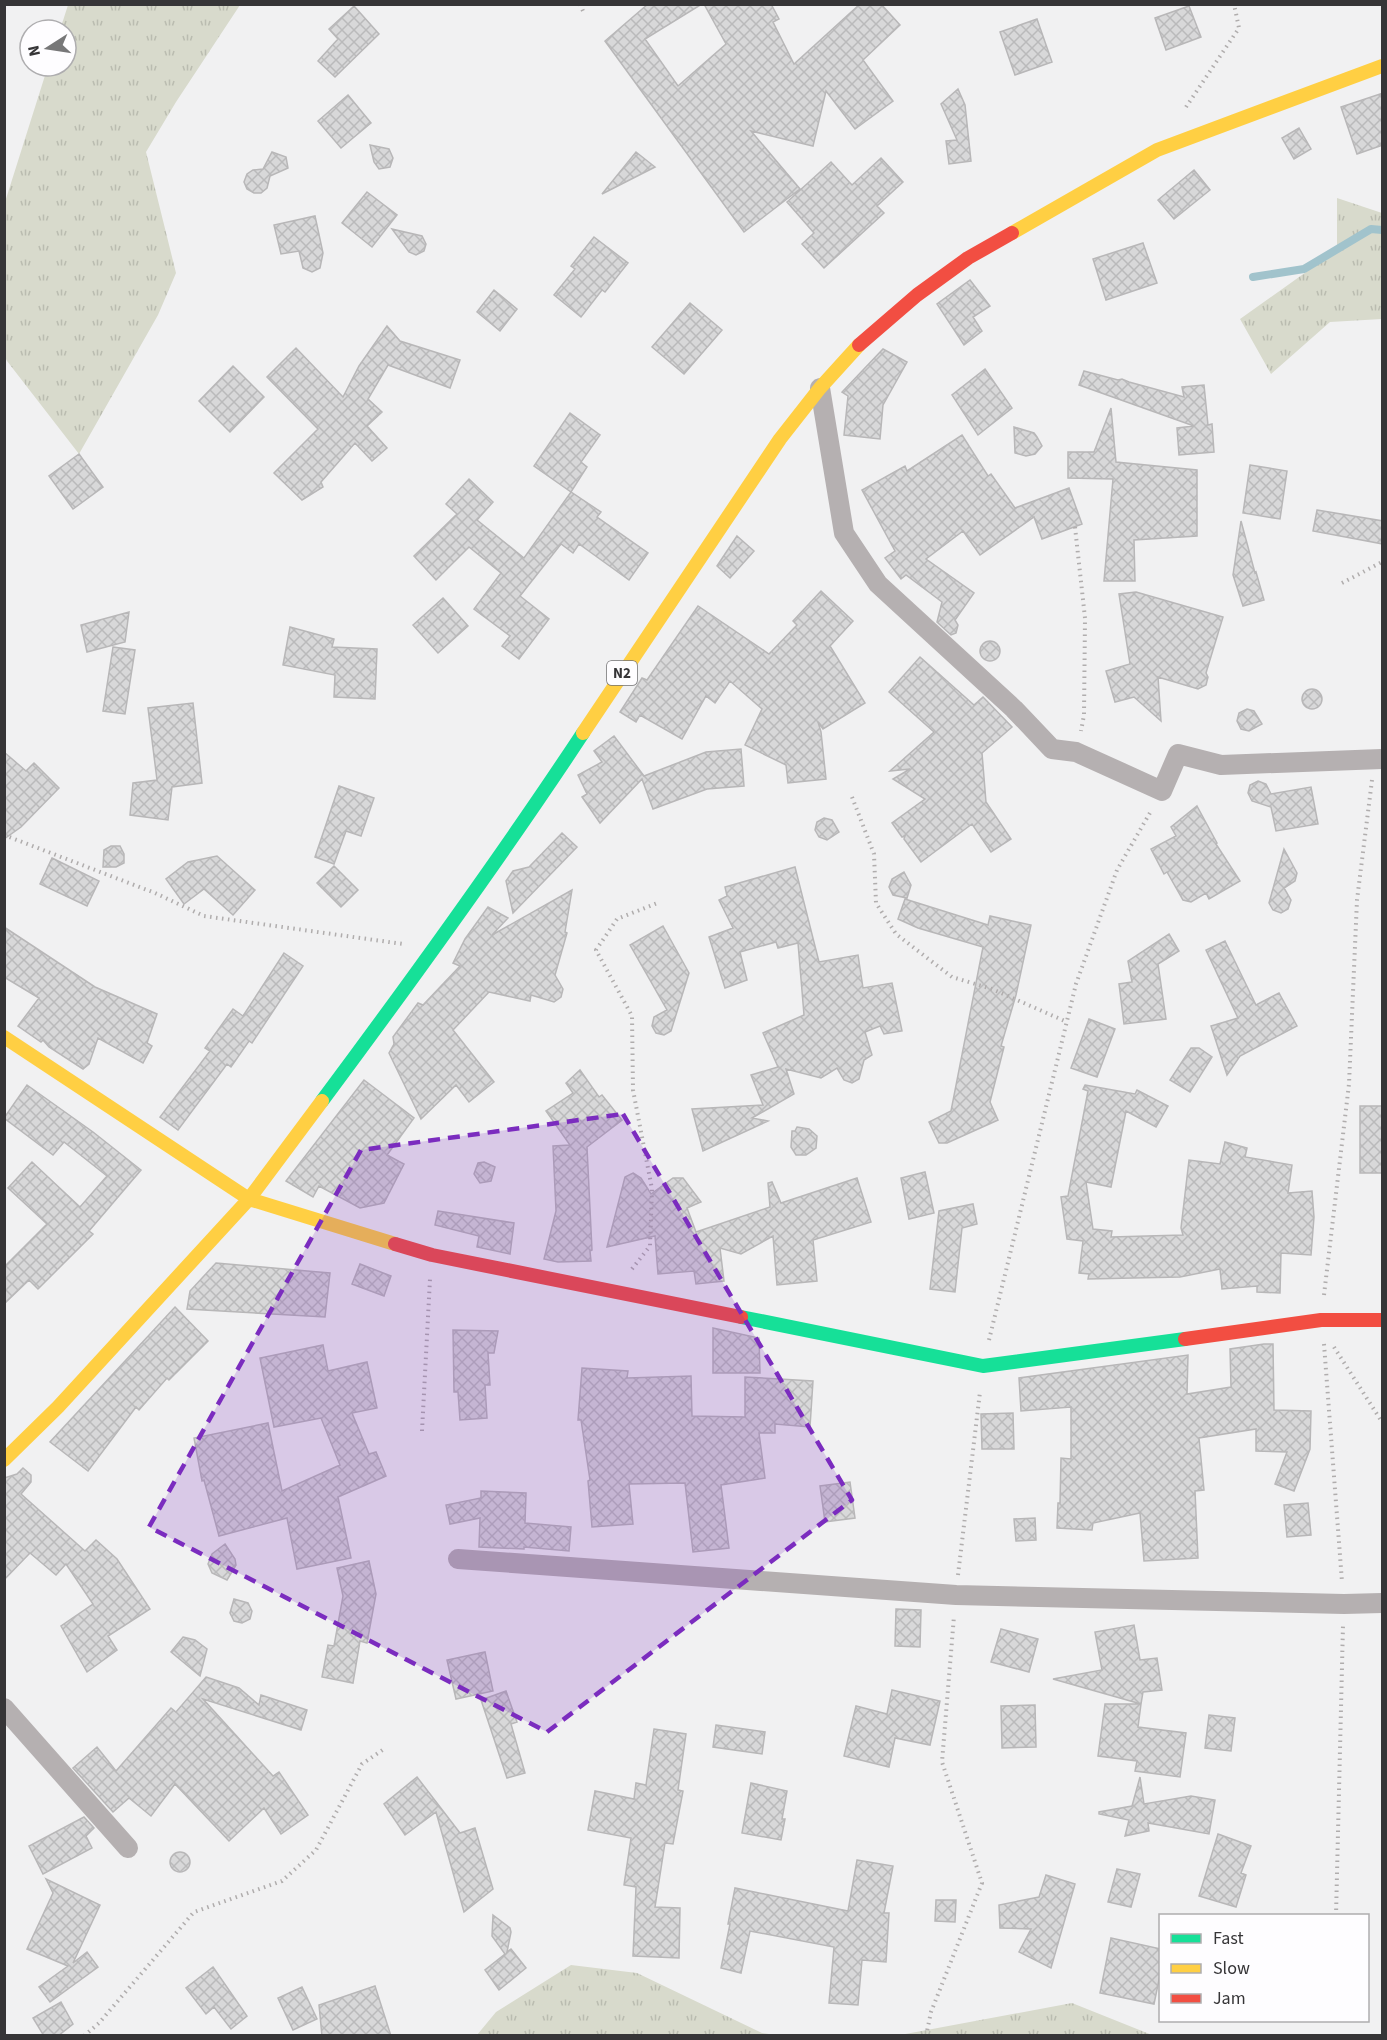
<svg xmlns="http://www.w3.org/2000/svg" width="1387" height="2040" font-family="'Source Sans 3',sans-serif">
	<style>
		.grass { fill: url(#grass-tufts) }
		.lines { fill: none; stroke-linecap: round; stroke-linejoin: round }
		.stream { stroke: #a1c3cc; stroke-width: 8 }
		.building { fill: url(#building-cross-hatch); stroke: #b8b7b8; stroke-width: 1.5 }
		.path { stroke: #b0adad; stroke-width: 4; stroke-dasharray: 1.5 4.5; stroke-linecap: butt }
		.street { stroke: #b5b0b1; stroke-width: 20 }
		.fast { stroke: #16e098; stroke-width: 14 }
		.slow { stroke: #ffcf43; stroke-width: 14 }
		.jam { stroke: #f24e42; stroke-width: 14 }
		.marked { fill: #7b2cbf; fill-opacity: 0.2; stroke: #7b2cbf; stroke-width: 4.5; stroke-dasharray: 12 8; stroke-linejoin: round }
		.labels { text-anchor: middle; stroke-width: 4.5; stroke-linejoin: round; paint-order: stroke }
		.shield { fill: #fefdff; stroke: #727173; stroke-width: 1.5 }
		.shield-label { font-size: 15px; font-weight: bold; fill: #363537 }
	</style>
	<defs>
		<pattern id="grass-tufts" width="24" height="20" patternUnits="userSpaceOnUse" patternTransform="scale(1.5)"><rect width="24" height="20" fill="#d8dacc"/><path d="M3 7l-1-3M5 7V3M7 7l1-3M15 17l-1-3M17 17v-4M19 17l1-3" fill="none" stroke="#babcb0"/></pattern>
		<pattern id="building-cross-hatch" width="8" height="8" patternUnits="userSpaceOnUse" patternTransform="scale(1.5)"><rect width="8" height="8" fill="#d8d8d9"/><path d="M0 0l8 8M0 8l8-8" fill="none" stroke="#bababb"/></pattern>
	</defs>
	<rect width="100%" height="100%" fill="#f1f1f2"/>
	<!-- grass -->
	<path class="grass" d="M68 5H240L176 102 146 152 176 273 158 315 79 454 7 361 4 355 5 202 48 66H66V30H60Z
		M1337 198 1382 213V319L1330 322 1271 374 1240 319 1337 250Z
		M571 1965 637 1973 762 2033 776 2035H477L496 2012Z
		M1072 2003 1152 2035H900Z"/>
	<g class="lines">
		<!-- stream -->
		<path class="stream" d="M1253 277 1304 269 1371 229 1382 230"/>
	</g>
	<!-- building -->
	<path class="building" d="M648 4H702L645 39 678 86 726 44 704 4H771L779 19 773 22 794 64 860 4H881L900 25 863 60 893 101 855 129 826 91 813 146 751 131 800 189 744 232 605 41Z
		M354 6 379 34 335 77 318 61 338 39 329 29Z
		M1189 6 1201 37 1166 50 1155 18Z
		M1037 19 1052 62 1015 75 1000 32Z
		M958 89 965 105 971 161 949 164 946 141 957 140 941 104Z
		M1383 93V145L1357 154 1341 107Z
		M348 95 371 123 341 148 318 121Z
		M1299 128 1311 149 1294 159 1282 138Z
		M370 145 389 149 393 158 390 167 379 169 374 162Z
		M272 152 286 157 288 168 270 176 267 188 261 193H254L247 189 244 182 247 174 253 170 263 169Z
		M636 152 655 167 602 194Z
		M881 158 903 182 877 206 884 213 824 268 802 244 814 233 787 202 831 162 852 185Z
		M1194 170 1210 190 1174 219 1158 200Z
		M367 192 397 215 372 247 342 223Z
		M315 216 323 253 320 268 312 272 303 268 299 251 281 254 274 225Z
		M392 229 422 236 426 244 424 251 416 255 409 252Z
		M594 237 628 263 605 292 602 290 581 317 554 295 575 269 571 266Z
		M1143 243 1157 283 1106 300 1093 259Z
		M970 280 990 306 973 317 982 331 964 345 937 304Z
		M494 290 517 309 500 331 477 312Z
		M690 303 722 330 684 374 652 347Z
		M387 326 400 341 460 360 450 388 388 365 368 399 382 412 367 426 387 448 372 461 355 443 321 482 323 487 302 500 274 473 318 429 267 377 296 348 343 397 359 366Z
		M883 349 907 362 883 405 880 439 844 435 848 396 842 392Z
		M233 366 264 397 230 432 199 401Z
		M985 369 1012 408 978 435 952 395Z
		M1084 371 1118 380 1122 379 1129 382 1184 397 1182 387 1204 385 1208 425 1212 424 1214 452 1179 455 1177 428 1194 426 1079 385Z
		M1111 408 1116 462 1197 470V536L1134 540 1135 581H1104L1113 479 1068 478V452H1094Z
		M570 413 600 435 581 462 587 467 571 492 534 466Z
		M1014 427 1034 433 1037 437 1042 446 1035 454 1026 456 1015 453Z
		M962 435 988 476 991 474 1015 508 1069 488 1082 524 1042 539 1034 517 980 555 963 531 926 559 974 593 955 620 958 625 956 633 951 635 937 622 942 602 906 575 901 579 885 558 895 551 862 490 905 466 907 471Z
		M79 454 103 487 73 509 49 476Z
		M1250 465 1287 471 1280 519 1243 513Z
		M469 479 493 502 477 520 524 558 571 492 601 512 597 517 648 553 629 580 579 544 573 553 561 544 520 596 549 619 519 659 502 646 510 636 474 609 501 573 469 547 436 580 414 556 457 514 446 504Z
		M1317 510 1383 521V544L1313 531Z
		M1241 521 1255 573 1256 572 1264 600 1243 606 1233 575Z
		M737 536 754 551 730 578 717 566Z
		M821 591 853 621 830 646 865 703 823 729 818 722 821 732 826 779 788 783 786 765 745 745 762 709 730 681 715 703 706 696 682 739 640 715 636 722 620 712 642 678 647 680 698 606 769 654 797 625 793 621Z
		M1136 592 1223 617 1206 673 1208 677 1206 685 1198 689 1158 677 1161 721 1134 697 1115 702 1106 671 1130 664 1119 594Z
		M443 598 468 626 438 653 413 625Z
		M129 612 125 642 87 652 81 625Z
		M290 627 334 639 332 647 377 649 375 699 334 697 335 675 283 665Z
		M980 651a10 10 0 1 1 20 0a10 10 0 1 1-20 0Z
		M113 647 135 650 125 714 103 711Z
		M920 657 974 705 983 697 1012 727 982 753 986 802 1011 839 991 852 972 824 921 862 904 839 905 836 902 837 892 823 925 799 893 779 910 769 890 771 934 732 889 692Z
		M1302 699a10 10 0 1 1 20 0a10 10 0 1 1-20 0Z
		M193 703 202 783 172 787 168 820 130 815 133 783 157 780 148 708Z
		M1247 709 1254 711 1262 724 1249 731 1241 729 1237 721 1239 713Z
		M614 736 644 776 706 752 741 749 744 786 707 789 653 809 642 779 600 823 582 797 587 794 578 775 602 762 594 751Z
		M4 752 26 771 34 763 59 788 21 827 4 839Z
		M1258 781 1266 784 1271 794 1311 787 1318 824 1276 831 1271 807 1252 801 1248 793 1250 785Z
		M339 786 374 798 361 836 346 831 334 864 315 857Z
		M1197 806 1217 843 1216 844 1240 881 1209 899 1206 893 1191 902 1183 900 1167 872 1164 874 1151 849 1176 836 1171 827Z
		M824 818 832 820 839 832 827 840 819 837 815 830 817 822Z
		M562 833 577 847 513 913 506 881 513 871 529 867Z
		M111 846H120L124 854V863L116 867H103L104 850Z
		M1284 849 1297 873 1295 881 1284 888 1291 900 1288 909 1281 913 1273 910 1269 903Z
		M217 856 255 890 233 915 204 889 184 904 166 879 188 862Z
		M52 858 99 881 87 906 40 884Z
		M334 866 358 890 341 907 317 883Z
		M795 867 819 962 858 955 863 988 892 983 902 1031 884 1034 880 1026 865 1032 872 1055 864 1060 859 1079 852 1083 844 1080 837 1068 821 1078 786 1069 794 1094 752 1118 768 1121 703 1151 692 1109 763 1105 751 1075 778 1067 763 1033 804 1015 798 943 778 948 776 942 740 952 747 980 725 988 709 937 733 928 719 900 727 896 725 887Z
		M904 872 911 885 907 898 893 895 889 887 892 879Z
		M572 890 565 932 567 933 555 975 563 989 561 997 554 1002 531 995 530 1001 489 992 453 1030 494 1082 469 1102 456 1085 421 1119 389 1053 394 1044 393 1037 418 1003 423 1005 460 966 453 963 465 939 488 907 508 918 492 935Z
		M905 899 988 925 990 916 1031 925 1016 995 1001 1046 1004 1047 990 1102 998 1120 947 1143H939L929 1122 951 1111 983 947 918 928 898 919Z
		M663 926 689 973 671 1031 664 1035 656 1033 652 1026 654 1017 667 1010 630 945Z
		M4 927 95 987 157 1014 147 1043 152 1046 143 1063 98 1038 89 1064 83 1069 49 1047 43 1040 41 1042 18 1026 39 998 4 977Z
		M1169 934 1179 951 1158 964 1166 1019 1124 1024 1119 984 1132 982 1128 961Z
		M1225 941 1256 1005 1279 993 1297 1026 1240 1056 1227 1075 1211 1026 1238 1018 1206 950Z
		M284 953 303 966 252 1043 249 1041 231 1067 227 1064 178 1130 160 1117 210 1051 205 1048 233 1009 243 1016Z
		M1089 1019 1115 1029 1097 1077 1071 1068Z
		M1191 1048H1199L1212 1057 1190 1092 1170 1080Z
		M580 1070 599 1097 602 1095 622 1120 587 1147 592 1250 590 1251 591 1261 558 1262 544 1259 556 1211 553 1146 570 1145 546 1111 573 1093 566 1083Z
		M364 1080 414 1118 387 1155 404 1164 384 1203 360 1208 319 1186 313 1197 286 1181Z
		M27 1085 93 1132 141 1170 89 1231 93 1234 38 1289 29 1280 4 1304V1267L47 1224 8 1188 32 1162 80 1207 107 1176 64 1142 53 1155 4 1118Z
		M1085 1085 1135 1094 1137 1090 1168 1106 1156 1127 1126 1111 1111 1187 1086 1182 1093 1229 1112 1231 1111 1237 1183 1235 1181 1228 1189 1160 1220 1164 1225 1142 1247 1148 1245 1157 1292 1165 1288 1193 1312 1191 1314 1217 1311 1255 1281 1253 1280 1293 1257 1292V1286L1222 1289 1220 1269 1180 1277 1088 1279 1089 1274 1079 1273 1083 1241 1067 1239 1061 1197 1068 1196 1088 1091 1083 1089Z
		M1360 1106H1383V1173H1360Z
		M797 1127 809 1129 817 1136 816 1148 806 1155H796L791 1147 792 1131H795Z
		M484 1162 495 1167 491 1181 480 1183 474 1174 478 1163Z
		M925 1172 934 1213 909 1219 901 1178Z
		M633 1173 641 1178 651 1194 673 1178H683L701 1202 687 1208 696 1232 770 1207 768 1183 772 1182 781 1203 857 1178 871 1222 813 1240 817 1281 777 1285 773 1236 741 1254 720 1248 724 1281 696 1284 694 1271 658 1274 655 1236 607 1247 625 1177Z
		M973 1204 977 1224 962 1228 955 1292 930 1289 939 1211Z
		M438 1211 514 1223 510 1254 477 1247 479 1236 435 1225Z
		M216 1263 330 1273 325 1317 187 1309 190 1291Z
		M360 1264 391 1276 384 1296 352 1284Z
		M175 1307 208 1341 169 1380 167 1378 139 1410 136 1407 88 1471 50 1442Z
		M713 1328 759 1338 760 1373H713Z
		M453 1330 498 1331 494 1353H488L490 1385H485L487 1418 460 1420 458 1392H454Z
		M1264 1344H1273L1274 1410 1311 1411 1310 1449 1294 1491 1275 1484 1287 1452 1256 1451V1429L1199 1438 1204 1490 1195 1491 1198 1558 1144 1561 1140 1513 1093 1523 1092 1530 1057 1528 1058 1503H1060L1061 1458 1071 1459V1407L1021 1411 1019 1378 1188 1355 1187 1394 1231 1387 1230 1349Z
		M323 1345 328 1371 367 1362 377 1408 352 1413 369 1454 376 1452 386 1476 338 1497 351 1558 297 1569 287 1518 219 1536 204 1480 202 1481 194 1438 268 1423 282 1491 340 1465 321 1418 274 1427 260 1358Z
		M582 1368 628 1371 627 1378 691 1376 692 1416 745 1417V1377L813 1381 810 1427 775 1424V1433H759L765 1478 721 1485 729 1548 693 1552 685 1483 629 1484 633 1524 592 1527 588 1481 590 1480 581 1420H578Z
		M1013 1413 1014 1449H982L981 1414Z
		M23 1468 31 1475V1482L21 1494 85 1551 96 1540 117 1559 150 1609 108 1636 117 1650 87 1672 61 1626 93 1604 66 1564 56 1575 30 1553 4 1580V1478L17 1474Z
		M850 1482 855 1518 825 1522 820 1486Z
		M481 1491 526 1493 525 1523 571 1527 569 1551 524 1547V1549L479 1547 480 1518 450 1524 446 1505 481 1498Z
		M1308 1503 1311 1535 1287 1537 1284 1505Z
		M1035 1518 1036 1540 1016 1541 1014 1519Z
		M225 1544 235 1559 236 1565 227 1580 212 1573 208 1564 212 1554Z
		M369 1561 376 1594 367 1643 360 1641 353 1683 322 1677 328 1645 334 1646 343 1596 337 1568Z
		M234 1599 248 1603 252 1611 250 1619 242 1623 234 1621 230 1613Z
		M896 1609 921 1610 920 1647 895 1646Z
		M1134 1625 1140 1660 1157 1658 1162 1690 1143 1692 1141 1704 1053 1679 1102 1670 1095 1632Z
		M1001 1629 1038 1639 1029 1672 991 1662Z
		M183 1637 195 1640 207 1649 200 1676 171 1652Z
		M485 1652 493 1691 456 1699 447 1660Z
		M206 1677 239 1688 259 1705 261 1695 307 1710 301 1730 203 1699 273 1776 279 1772 308 1815 281 1834 264 1808 229 1841 175 1784 151 1816 129 1798 113 1812 73 1768 97 1747 116 1771 171 1708 176 1712Z
		M892 1690 940 1701 930 1745 895 1738 889 1767 844 1756 856 1706 887 1714Z
		M506 1691 517 1722 511 1724 525 1773 507 1778 481 1700Z
		M1105 1704H1141L1138 1727 1186 1733 1180 1777 1135 1771 1137 1761 1098 1756Z
		M1035 1705 1036 1747 1002 1748 1001 1706Z
		M1209 1715 1235 1718 1231 1751 1205 1748Z
		M716 1725 765 1732 762 1754 713 1747Z
		M654 1729 686 1734 678 1790 683 1791 673 1844 665 1843 655 1907 680 1908 679 1958 633 1956 636 1887 624 1885 631 1838 588 1830 595 1791 634 1799 636 1783 646 1785Z
		M417 1777 460 1833 475 1828 493 1889 464 1912 436 1812 405 1835 384 1804Z
		M1140 1777 1144 1804 1191 1796 1215 1800 1209 1834 1148 1823 1149 1831 1125 1836 1129 1820 1099 1814V1812L1132 1806Z
		M751 1783 787 1791 782 1819H785L781 1840 742 1833Z
		M84 1817 94 1828 86 1836 92 1848 43 1874 29 1846Z
		M1218 1834 1251 1846 1241 1873 1246 1875 1236 1907 1199 1896Z
		M170 1862a10 10 0 1 1 20 0a10 10 0 1 1-20 0Z
		M857 1860 893 1866 884 1913H889L886 1962 862 1960 858 2005 829 2003 834 1947 750 1931 741 1973 721 1968 730 1924H728L735 1888 848 1911Z
		M1117 1869 1140 1874 1131 1907 1108 1902Z
		M1046 1875 1075 1884 1051 1968 1019 1952 1031 1929 1000 1928 999 1905 1039 1897Z
		M46 1879 100 1905 73 1963 87 1952 98 1967 50 2002 39 1987 68 1966 27 1949 53 1893Z
		M936 1900H956L955 1922 935 1921Z
		M493 1915 510 1928 511 1932 507 1952 511 1949 526 1968 499 1990 485 1970 505 1954 492 1936Z
		M1111 1938 1161 1949V1970L1154 2004 1100 1993Z
		M213 1967 247 2016 231 2029 214 2007 206 2014 186 1988Z
		M375 1986 391 2036H322L319 2005Z
		M302 1987 317 2019 293 2030 278 1998Z
		M61 2002 73 2024 58 2036H44L33 2018Z"/>
	<g class="lines">
		<!-- path -->
		<path class="path" d="M580 4 583 11
			M1186 107 1239 28 1234 4
			M1075 527 1085 618 1084 715 1081 731
			M1342 583 1382 562
			M852 797 874 854 876 903 896 934 952 977 992 989 1067 1022
			M4 835 155 893 204 916 403 944
			M632 1269 650 1246 652 1189 633 1090 632 1016 596 950 617 919 660 902
			M1324 1295 1349 1084 1357 900 1372 780
			M989 1340 1076 984 1117 870 1151 811
			M1324 1344 1342 1582
			M1334 1347 1382 1422
			M422 1431 430 1279
			M958 1575 980 1392
			M1336 1916 1343 1625
			M1332 2021V2020
			M84 2036 99 2023 194 1912 282 1881 316 1850 362 1764 384 1749
			M926 2036 931 2012 982 1883 942 1762 954 1616"/>
		<!-- street -->
		<path class="street" d="M820 388 844 533 878 584 1014 709 1052 749 1076 752 1162 791 1178 754 1221 765 1382 759
			M458 1559 956 1595 1344 1604 1382 1603
			M4 1708 128 1848"/>
		<!-- fast -->
		<path class="fast" d="M322 1101C412 980 500 859 583 733
			M741 1317 983 1366 1185 1339"/>
		<!-- slow -->
		<path class="slow" d="M1012 233 1157 150 1382 66
			M583 733 780 439 820 388 859 345
			M4 1037 249 1199 395 1244
			M4 1460 58 1407 249 1199 322 1101"/>
		<!-- jam -->
		<path class="jam" d="M859 345 917 295 968 258 1012 233
			M395 1244 432 1255 741 1317
			M1185 1339 1321 1320H1382"/>
	</g>
	<!-- marked area -->
	<path class="marked" d="M623 1114 852 1500 547 1732 149 1527 361 1150Z"/>
	<g class="labels">
		<!-- shield labels -->
		<rect class="shield" x="607" y="661" width="30" height="24" rx="4.5"/>
		<g class="shield-label">
			<text x="622" y="678">N2</text>
		</g>
	</g>
	<!-- border -->
	<rect width="1387" height="2040" fill="none" stroke="#363537" stroke-width="12"/>
	<!-- legend -->
	<rect x="1159" y="1914" width="210" height="108" fill="#fefdff" stroke="#aeadaf" stroke-width="1.5"/>
	<rect x="1171" y="1934" width="30" height="9" fill="#16e098" stroke="#aeadaf" stroke-width="1.5"/>
	<text x="1213" y="1944" font-size="18" fill="#363537">Fast</text>
	<rect x="1171" y="1964" width="30" height="9" fill="#ffcf43" stroke="#aeadaf" stroke-width="1.5"/>
	<text x="1213" y="1974" font-size="18" fill="#363537">Slow</text>
	<rect x="1171" y="1994" width="30" height="9" fill="#f24e42" stroke="#aeadaf" stroke-width="1.5"/>
	<text x="1213" y="2004" font-size="18" fill="#363537">Jam</text>
	<!-- north arrow -->
	<g transform="translate(48 48) rotate(258)"><circle r="28" fill="#fefdff" stroke="#aeadaf" stroke-width="1.5"/>
	<path d="M0-4.5L10 22L0 15L-10 22Z" fill="#777778"/>
	<text y="-9" font-size="16" font-weight="bold" text-anchor="middle" fill="#363537">N</text>
	</g>
</svg>
